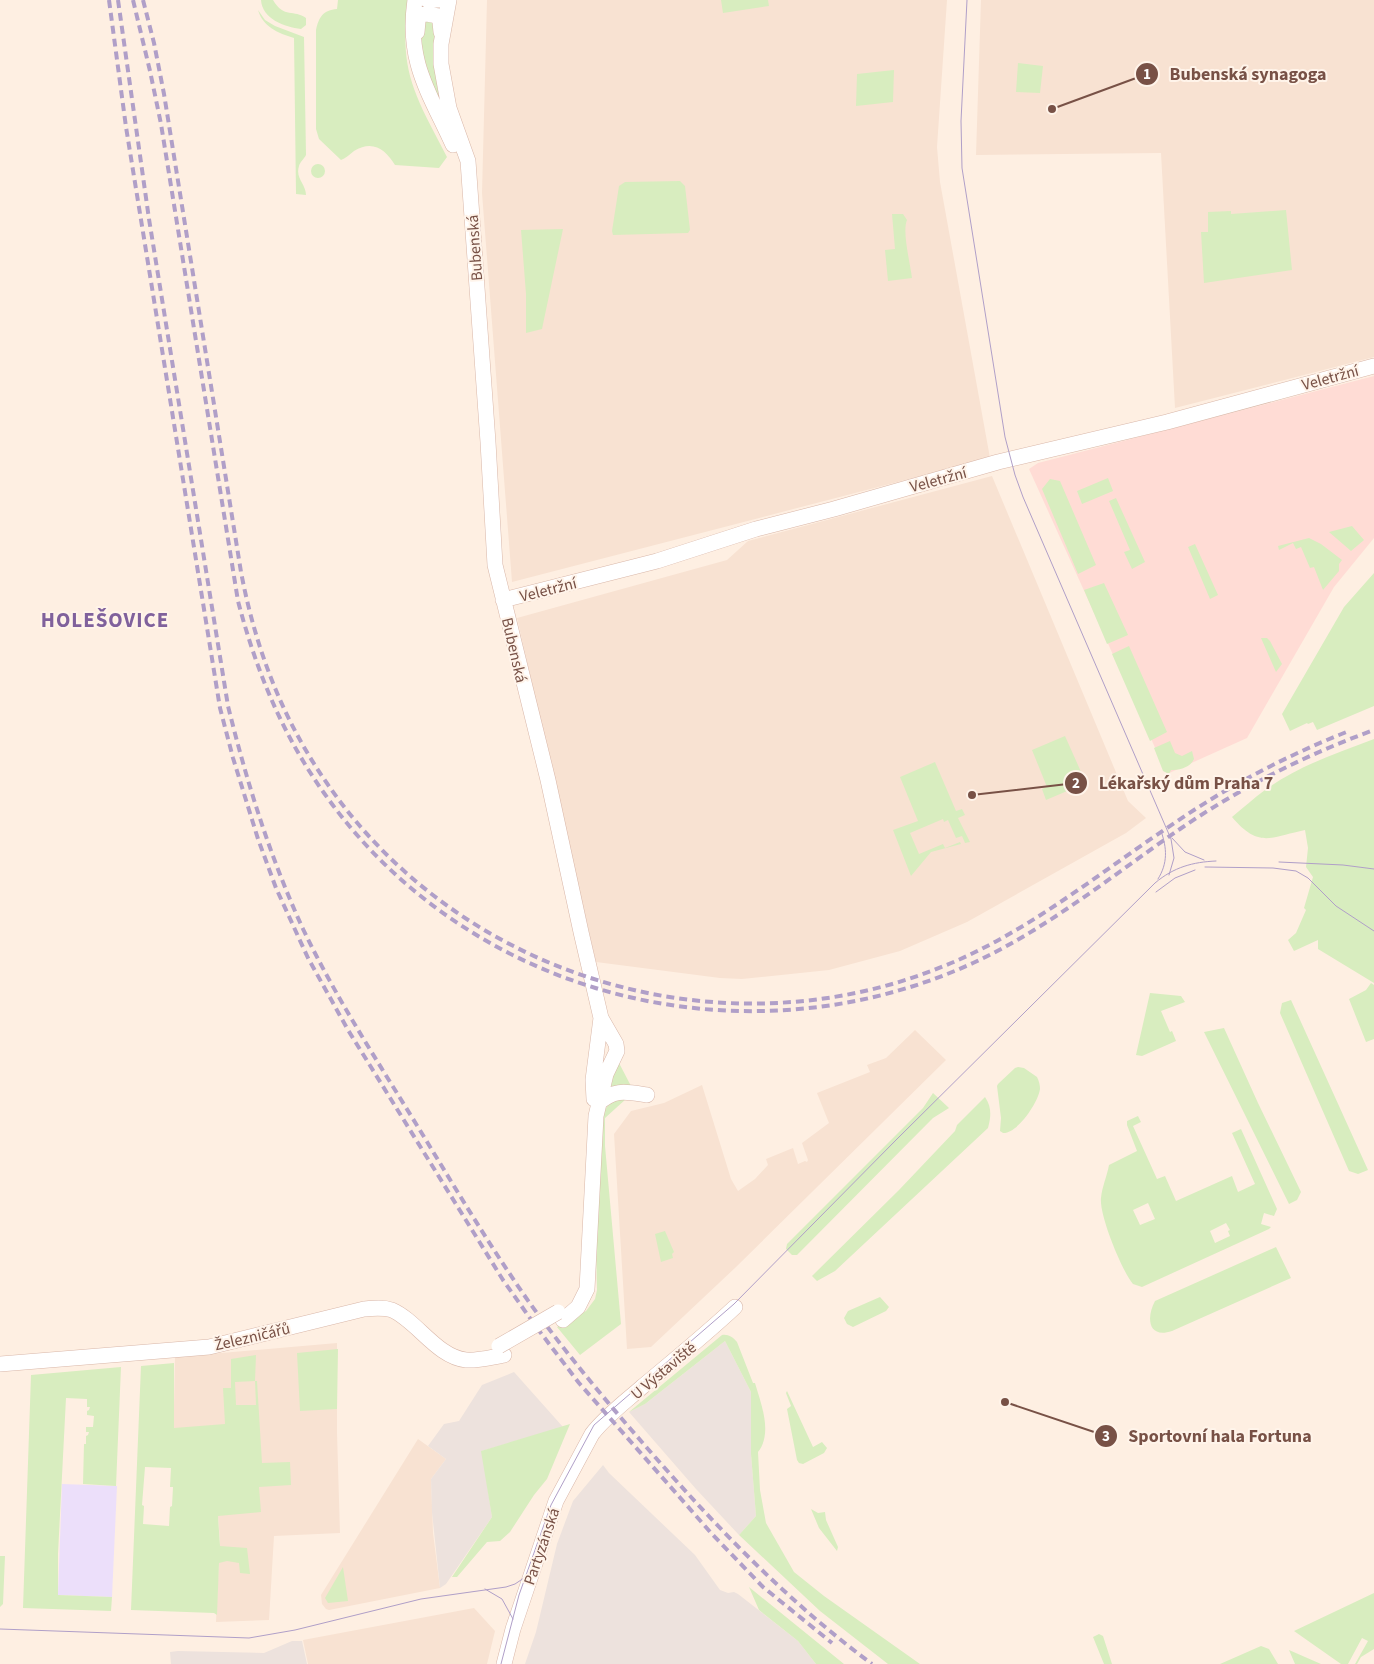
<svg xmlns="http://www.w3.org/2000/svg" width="1374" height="1664" font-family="'Source Sans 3',sans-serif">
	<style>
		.residential { fill: #f8e2d2 }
		.commercial { fill: #ffdcd5 }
		.industrial { fill: #ede2dd }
		.education { fill: #ecdffa }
		.green { fill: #d8edbf; fill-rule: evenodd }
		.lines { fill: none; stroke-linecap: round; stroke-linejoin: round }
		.secondary-casing { stroke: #d9b7a9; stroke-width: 16 }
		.secondary { stroke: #fff; stroke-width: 15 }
		.tram { stroke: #b09fc8; stroke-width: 1 }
		.rail { stroke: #b09fc8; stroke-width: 4; stroke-dasharray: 8 5; stroke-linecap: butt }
		.secondary-bridge-casing { stroke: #d9b7a9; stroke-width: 16; stroke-linecap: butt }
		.secondary-bridge { stroke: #fff; stroke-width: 15 }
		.labels { text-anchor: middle; stroke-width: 4; stroke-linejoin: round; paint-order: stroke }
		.street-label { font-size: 16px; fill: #785146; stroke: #fff4ea }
		.district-label { font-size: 21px; font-weight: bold; letter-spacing: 1px; fill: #80619c; stroke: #fff4ea }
		.leader { fill: none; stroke: #785146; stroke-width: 2 }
		.callout-dot { fill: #785146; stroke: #fff4ea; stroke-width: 2 }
		.mark-label { font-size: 15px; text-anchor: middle; font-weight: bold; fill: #fff }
		.callout-label { font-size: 18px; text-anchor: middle; font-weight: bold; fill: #785146; stroke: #fff4ea; stroke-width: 4; stroke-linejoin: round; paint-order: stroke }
	</style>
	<rect width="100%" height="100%" fill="#feefe2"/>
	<!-- residential -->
	<path class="residential" d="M487 0H947L937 147 940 182 990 458 512 582 482 193Z
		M981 0H1374V357L1175 408 1161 153 976 155Z
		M992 476 1128 801 1146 818 1126 833 967 922 900 951 829 970 742 979 720 978 596 962 517 618 727 560 748 541Z
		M915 1030 946 1060 736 1267 651 1347 627 1349 614 1134 631 1111 664 1103 702 1085 731 1179 738 1191 755 1179 768 1165 766 1159 793 1148 798 1164 805 1161 807 1162 808 1160 802 1143 829 1123 817 1093 870 1072 867 1065 886 1058Z
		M337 1343V1433L340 1533 274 1536 269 1620 216 1622 220 1540 218 1516 173 1455 175 1357Z
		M418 1439 446 1459 431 1479 433 1533 440 1588 329 1610 326 1609 322 1604 321 1595Z
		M474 1608 495 1631 487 1664H308L303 1640Z"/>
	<!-- commercial -->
	<path class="commercial" d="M1374 376V538L1334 587 1247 738 1167 774 1029 469 1038 463Z"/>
	<!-- industrial -->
	<path class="industrial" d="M725 1341 751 1392V1454L756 1516 739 1535 696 1489 629 1412 645 1404Z
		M514 1372 563 1427 482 1451 492 1517 446 1584 440 1588 432 1512 431 1479 446 1459 428 1446 444 1424 459 1421 482 1385Z
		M603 1465 609 1473 695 1555 720 1590 728 1593 734 1592 738 1594 798 1641 816 1664H525L536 1632 557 1544 573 1501Z
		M292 1641H302L307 1664H171L170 1652 178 1651 264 1653Z"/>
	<!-- education -->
	<path class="education" d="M62 1484 117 1486 112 1597 58 1595Z"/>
	<!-- green -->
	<path class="green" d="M261 0H273C284 19 294 9 306 18V25L301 29C285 27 262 19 261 0Z
		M338 0H409C397 70 416 97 447 157L439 168 395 165C386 150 373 139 354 151 350 154 346 158 341 160L319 139 316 129V30C319 17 323 10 337 9Z
		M721 0H768L769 6 723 13Z
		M258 10 265 20 275 26 304 37 306 155C304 159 300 162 299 166 295 178 306 184 306 195L296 194 294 38C278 33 263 27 258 10Z
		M423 19H433L446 109 435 101 419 45Z
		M1018 63 1043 66 1040 93 1016 92Z
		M894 70 893 102 856 106 857 74Z
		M311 171a7 7 0 1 1 14 0a7 7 0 1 1-14 0Z
		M680 181 685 186 690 230 688 233 613 235 612 231 619 186 625 182Z
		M1286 210 1292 270 1204 283 1201 232H1208V212L1231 211V214Z
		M892 214H903L907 220C902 232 910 262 912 278L888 281 885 250 895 249Z
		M563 229 542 329 526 333V294L521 230Z
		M1108 478 1113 491 1082 504 1077 491Z
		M1050 479 1060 481 1096 565 1078 574 1042 489Z
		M1116 498 1145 562 1132 569 1124 552 1130 550 1109 501Z
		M1352 526 1364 540 1351 551 1329 532Z
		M1309 538 1321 544 1342 560 1339 564V571L1323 590 1314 567 1310 568 1301 547 1296 549 1293 543 1279 550 1278 546Z
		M1195 544 1218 595 1210 599 1188 547Z
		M1374 573V706L1317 730 1313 722 1308 724 1307 723 1290 731 1282 714 1344 607Z
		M1104 583 1128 635 1107 644 1084 590Z
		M1261 638H1267L1270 641 1282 664 1276 672Z
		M1129 646 1167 732 1150 741 1112 654Z
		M1065 736 1086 783 1046 800 1042 789 1047 787 1032 750Z
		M1374 739V983L1318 949V940L1294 951 1288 940 1296 933 1306 910 1304 908 1313 877 1306 867 1308 848 1305 830C1271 837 1259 849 1232 817 1243 808 1254 798 1265 790 1298 766 1337 753 1374 739Z
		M1170 741 1175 753 1182 756 1192 751 1194 759C1190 768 1179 770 1171 770L1169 774 1163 771 1154 748Z
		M935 762 956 811 962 809 965 815 958 818 970 842 965 843 962 836 956 838 948 820 944 822 943 819 910 833 919 854 943 844 945 848 960 842 961 844 931 852 911 876 893 830 918 821 900 777Z
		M1371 983 1374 985V1039L1366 1042 1349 999 1366 990Z
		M1150 993 1181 996 1185 1002 1161 1011 1170 1032 1172 1031 1176 1041 1142 1056 1136 1055Z
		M1291 1000 1368 1170 1358 1174 1349 1171 1280 1013 1282 1003Z
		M1224 1028 1258 1103 1301 1192 1297 1200 1289 1204 1204 1032Z
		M619 1063 631 1086 607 1090 608 1079Z
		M1018 1067 1024 1068 1037 1077C1039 1081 1040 1085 1040 1089 1038 1103 1017 1134 1003 1133L1000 1131 1001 1118 997 1086 998 1084 1015 1068Z
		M933 1093 949 1108 933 1118 797 1255H792L786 1249 787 1244 923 1108Z
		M985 1097C992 1107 991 1117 988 1128L835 1271 817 1281 812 1276 899 1190 955 1131 957 1125Z
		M626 1099 605 1118V1146L621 1324 580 1355 557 1327 586 1311 595 1299 597 1290 596 1246 603 1114C608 1102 614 1100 626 1099Z
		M1138 1116 1141 1122 1133 1126 1157 1179 1165 1176 1176 1201 1232 1176 1238 1192 1255 1184 1232 1133 1241 1129 1277 1209 1274 1216 1264 1213 1261 1224 1271 1227 1269 1229 1142 1287 1133 1284C1122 1271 1099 1215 1101 1198 1102 1187 1107 1176 1109 1165L1137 1151 1127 1125V1121ZM1148 1203 1155 1219 1140 1225 1133 1210ZM1226 1223 1230 1230 1228 1231 1230 1236 1215 1243 1210 1231Z
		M665 1231 674 1252 672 1254 673 1258 661 1262 655 1234Z
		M1276 1247 1291 1278 1172 1331C1148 1339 1146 1318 1155 1301Z
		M880 1297 889 1307 886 1311 853 1327 847 1324 844 1318 848 1311Z
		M722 1335C728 1334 733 1337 737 1342L753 1383H755C761 1404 773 1433 758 1452L760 1490 766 1523 794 1572 824 1596 920 1664H888L820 1611 739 1535 756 1516 751 1454V1392L725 1341 645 1404 629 1412Z
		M338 1349 337 1409 300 1411 297 1353Z
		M256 1355 255 1381H257L262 1463 290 1462 291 1485 259 1487 261 1512 218 1516 220 1546 247 1548 250 1574 240 1573 239 1563 227 1561 219 1563 217 1615 214 1613 131 1610 141 1366 174 1363V1428L225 1424 223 1388H231V1359ZM255 1381 256 1405H236L235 1382ZM145 1467 171 1468 170 1487H173L172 1506 170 1507 169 1526 143 1524 144 1506 142 1505Z
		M121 1367 116 1486 83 1484 84 1444H86V1436L88 1435 89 1432H86V1427H93L94 1416 87 1415V1411L89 1410 90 1407H87V1399L66 1398 58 1554V1595L112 1597 111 1611 23 1608 31 1375Z
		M787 1391 813 1447 822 1442 827 1448 824 1453 803 1464 799 1463 797 1460 787 1409 791 1406 786 1393Z
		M570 1424 547 1479 534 1495 510 1532 500 1541 487 1542 457 1577H452L492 1517 481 1451Z
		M811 1509 818 1513 825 1512 826 1520 838 1547 837 1551 819 1528Z
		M0 1556H5L3 1604 0 1607Z
		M343 1567 348 1601 328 1603 325 1598Z
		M749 1587 844 1664H816L798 1641 759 1610Z
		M1374 1593V1649L1361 1657 1357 1664H1355L1368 1641 1362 1638 1348 1664H1341L1294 1631Z
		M1099 1634 1103 1636 1112 1664H1104L1093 1637Z
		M1261 1646 1269 1649 1278 1664H1220Z
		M1289 1650 1321 1664H1295Z"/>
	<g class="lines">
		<!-- secondary casing -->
		<g class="secondary-casing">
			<path id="secondary" d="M415 0C406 62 429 92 453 145
				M427 0H439
				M449 0 441 44V64L449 108 468 161 488 442 495 565 548 780 581 932 601 1018 616 1044 617 1051 606 1074 596 1116 587 1289 578 1307 563 1320
				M417 32 418 21 420 15 427 14 438 16 440 22 441 32
				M503 600 657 561 756 529 834 509 998 462 1167 422 1374 366
				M594 1099 593 1080 601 1018
				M598 1104C614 1088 627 1092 647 1095
				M0 1364 209 1347 364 1309C374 1308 383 1307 392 1310 417 1321 437 1357 466 1360 478 1361 492 1357 504 1355
				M504 1664 513 1629 556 1501 592 1434C606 1416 625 1402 642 1387 673 1361 705 1335 735 1307"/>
		</g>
		<!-- secondary -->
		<use href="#secondary" class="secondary"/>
		<!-- tram -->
		<path class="tram" d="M967 0 961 121 962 168 1005 437 1015 475 1023 497 1171 839 1174 858 1169 875
			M1172 838 1185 852 1204 860
			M1279 862 1343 865 1374 869
			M1205 867 1273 868 1296 871 1308 878 1336 906 1374 931
			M1158 879C1168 863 1167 848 1161 831
			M1156 892 1175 878 1195 870
			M485 1589 502 1599 513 1619
			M0 1629 249 1638 295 1630 421 1599 506 1587 515 1584 527 1576
			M501 1664 519 1595 551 1505 594 1425 734 1304 897 1139 1155 883C1174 867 1193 862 1216 861"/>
		<!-- rail -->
		<path class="rail" d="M109 0 126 127 220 708 233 758 258 839 276 888 308 958 348 1030 503 1280 537 1328 579 1383 712 1534 763 1587 832 1643
			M118 0 149 219 228 706C247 783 270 857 303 929 336 998 378 1062 418 1127 454 1186 489 1245 529 1302 568 1356 611 1407 655 1457 722 1533 790 1603 872 1664
			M133 0 150 71 161 124 238 601C256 670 282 734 324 793 469 999 746 1067 973 963 1047 929 1113 875 1180 829 1240 788 1305 755 1374 730
			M143 0 154 43 164 94 241 572C255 646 281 716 324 779 458 978 722 1057 944 966 1029 932 1100 872 1176 822 1230 785 1288 755 1349 731"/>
		<!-- secondary-bridge casing -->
		<g class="secondary-bridge-casing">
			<path id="secondary-bridge" d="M499 1346 558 1312"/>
		</g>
		<!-- secondary-bridge -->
		<use href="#secondary-bridge" class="secondary-bridge"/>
	</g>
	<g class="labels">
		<!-- street labels -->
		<g class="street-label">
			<text transform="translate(474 248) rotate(-94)" y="6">Bubenská</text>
			<text transform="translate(1330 377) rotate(-15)" y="6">Veletržní</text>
			<text transform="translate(938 479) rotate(-15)" y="6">Veletržní</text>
			<text transform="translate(548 589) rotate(-14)" y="6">Veletržní</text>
			<text transform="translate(515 650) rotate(77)" y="6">Bubenská</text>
			<text transform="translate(252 1336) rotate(-13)" y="6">Železničářů</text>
			<text transform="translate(663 1370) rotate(-40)" y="6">U Výstaviště</text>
			<text transform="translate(541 1546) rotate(-71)" y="6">Partyzánská</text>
		</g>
		<!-- district labels -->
		<g class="district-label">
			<text x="105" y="627">HOLEŠOVICE</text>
		</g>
	</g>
	<!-- callouts -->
	<path class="leader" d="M1052 109L1147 74M972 795L1076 783M1005 1402L1106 1436"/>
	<g class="callout-dot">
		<circle cx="1052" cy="109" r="5"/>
		<circle cx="972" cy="795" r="5"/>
		<circle cx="1005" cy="1402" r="5"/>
		<circle cx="1147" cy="74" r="12"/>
		<circle cx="1076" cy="783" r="12"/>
		<circle cx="1106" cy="1436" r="12"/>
	</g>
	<g class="mark-label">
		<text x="1147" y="79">1</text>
		<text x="1076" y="788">2</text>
		<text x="1106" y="1441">3</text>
	</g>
	<g class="callout-label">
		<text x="1248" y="80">Bubenská synagoga</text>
		<text x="1186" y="789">Lékařský dům Praha 7</text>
		<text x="1220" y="1442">Sportovní hala Fortuna</text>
	</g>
</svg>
